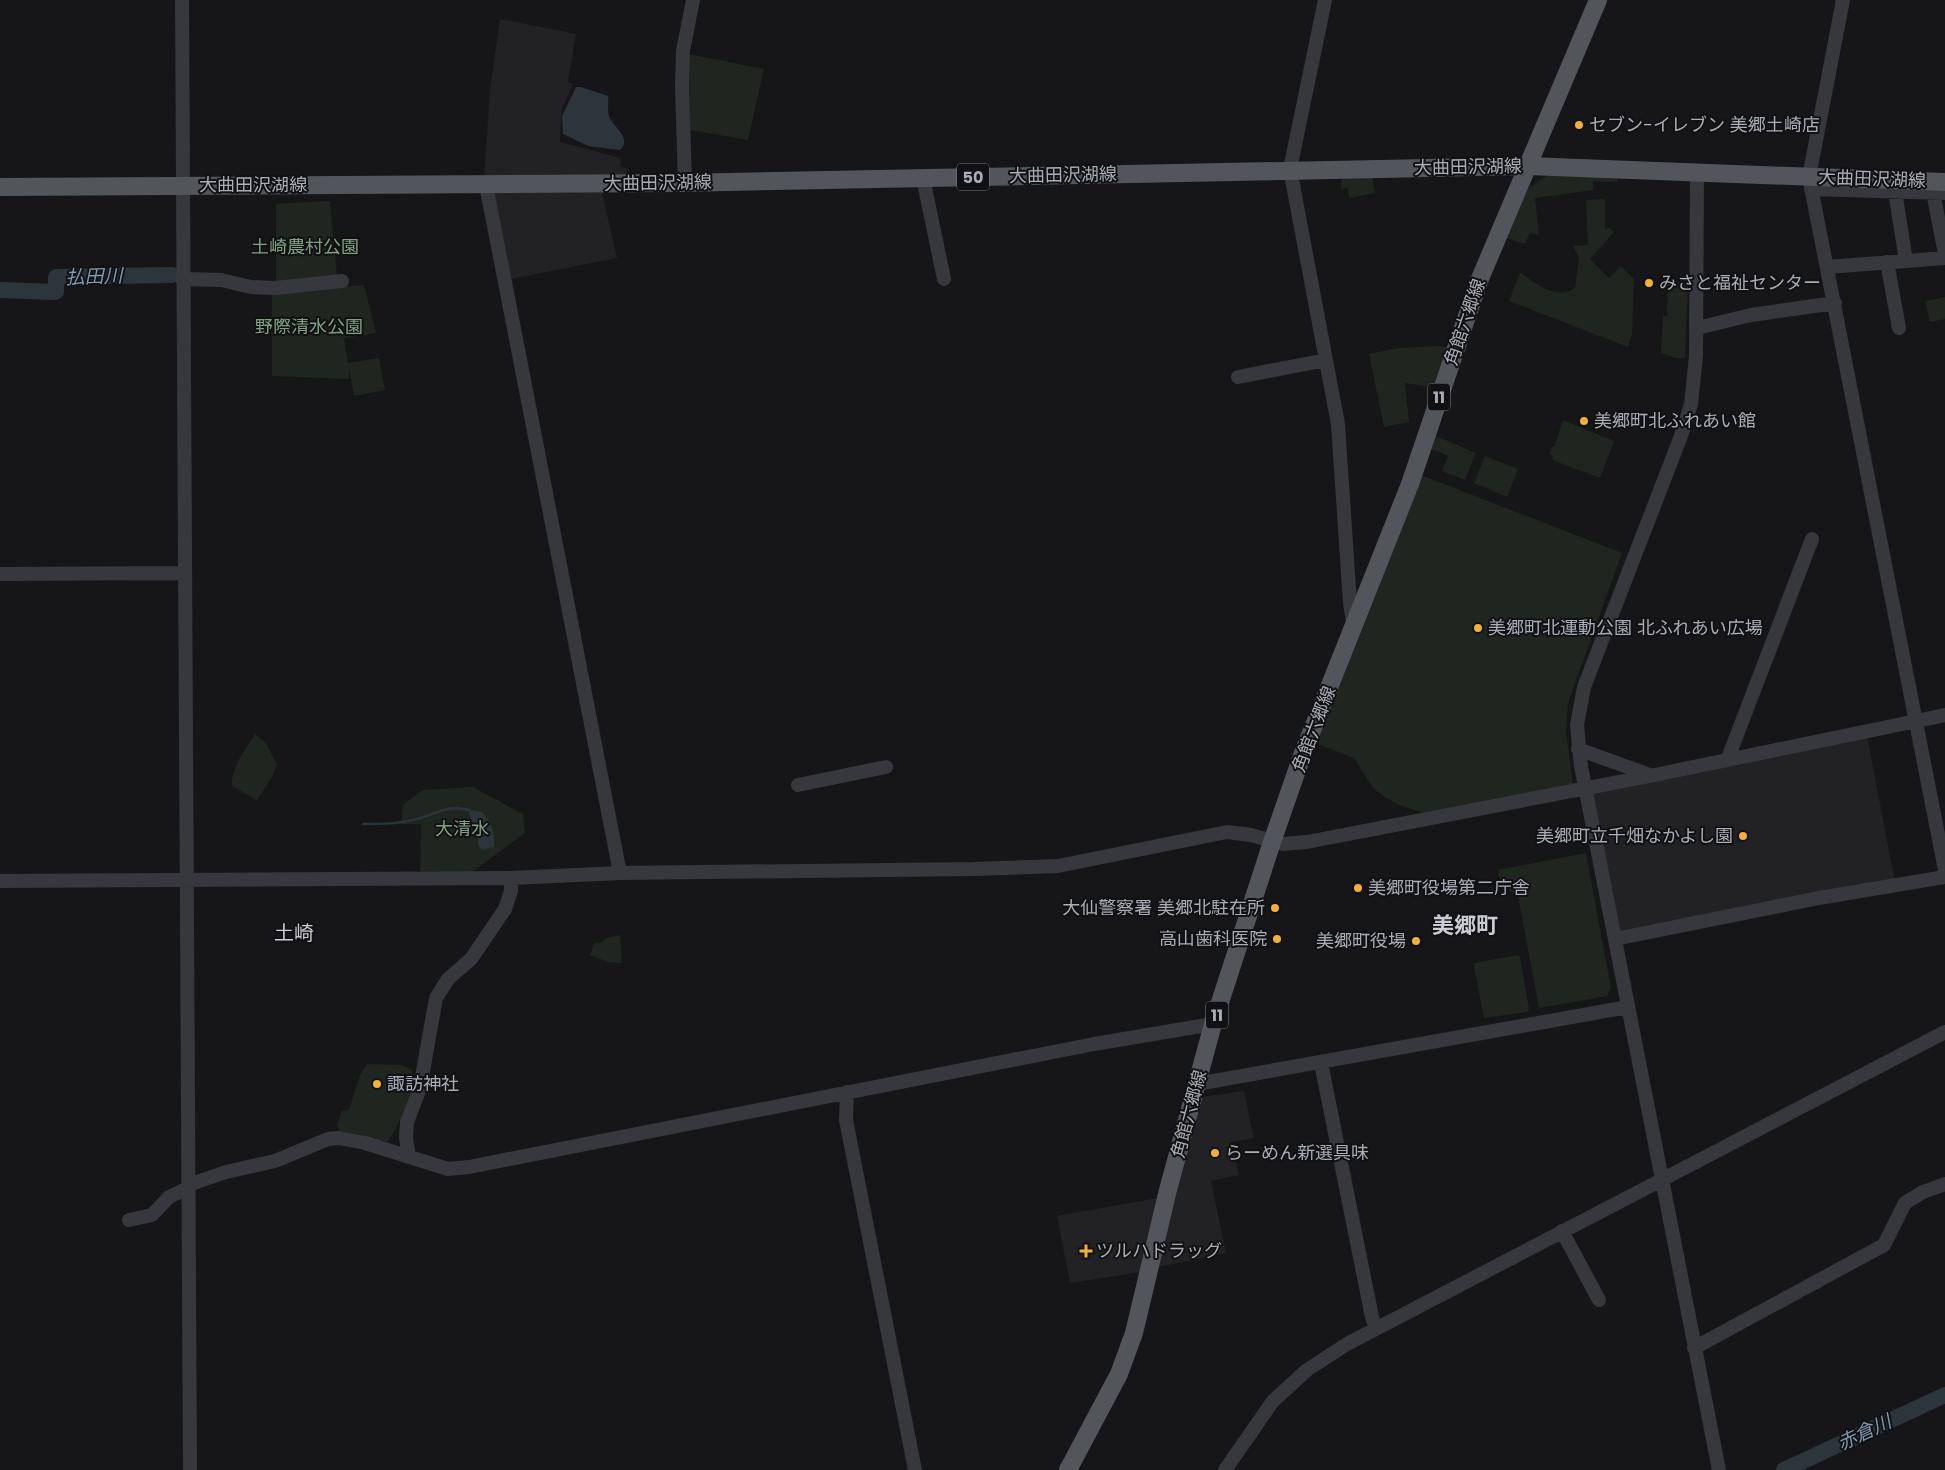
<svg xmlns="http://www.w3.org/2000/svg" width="1945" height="1470" font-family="Poppins,'Noto Sans JP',sans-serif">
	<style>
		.built { fill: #222225 }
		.green { fill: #1e261f }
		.water { fill: #2c353c }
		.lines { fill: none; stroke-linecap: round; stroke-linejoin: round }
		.stream { stroke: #2c353c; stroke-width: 2.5 }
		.river { stroke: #2c353c; stroke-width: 16 }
		.minor { stroke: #37383d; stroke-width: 14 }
		.major { stroke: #53555c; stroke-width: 18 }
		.poi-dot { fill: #f2b134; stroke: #111113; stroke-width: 2 }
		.labels { text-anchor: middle; stroke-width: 4; stroke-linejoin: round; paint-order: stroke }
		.shield { fill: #111113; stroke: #7b7e86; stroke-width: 1 }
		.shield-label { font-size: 16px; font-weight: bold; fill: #a8adb8 }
		.poi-label { font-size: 18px; fill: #a8adb8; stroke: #111113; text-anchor: start }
		.street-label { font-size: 18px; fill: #a8adb8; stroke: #111113 }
		.park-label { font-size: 18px; fill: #7fa381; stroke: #111113 }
		.water-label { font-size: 19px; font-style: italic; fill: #7f9bb3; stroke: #111113 }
		.quarter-label { font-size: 20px; fill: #c9ccd4; stroke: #111113 }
		.district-label { font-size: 22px; font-weight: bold; fill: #c9ccd4; stroke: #111113 }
	</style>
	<rect width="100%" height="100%" fill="#161618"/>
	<!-- built -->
	<path class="built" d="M500 19 576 34 568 82 573 84 561 111 560 142 621 158 620 167 627 168 629 180 484 178 490 90Z
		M494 192 602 193 617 258 511 279Z
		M1867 736 1895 882 1619 935 1590 790Z
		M1244 1091 1254 1138 1231 1142 1239 1175 1211 1181 1226 1253 1158 1267 1201 1097Z
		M1158 1198 1141 1272 1070 1283 1057 1216Z"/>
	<!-- green -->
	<path class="green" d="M689 54 764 69 748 140 690 130Z
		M1551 173 1617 175V182L1593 181V190L1535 198 1539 235 1530 233 1525 244 1506 238 1527 189Z
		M1342 175H1372L1375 193 1349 198 1348 188 1341 189Z
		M1605 199V229L1610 228 1614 232 1590 259 1609 278 1621 266 1634 279 1632 334 1628 347 1509 301 1520 272C1534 283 1557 301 1575 288L1579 258 1573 246 1588 245 1586 200Z
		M330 201 337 277 276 284V204Z
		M1663 283 1688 284 1685 358H1676L1661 353 1663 316H1667L1668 288 1663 287Z
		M364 285 376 333 344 338 348 363 379 358 385 390 354 396 349 368V379L272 376V295L313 289Z
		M1945 297V319L1930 322 1925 301Z
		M1439 346 1451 348 1438 388 1405 383 1409 422 1384 427 1369 354 1398 348Z
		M1563 420 1614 441 1600 478 1552 460 1553 456 1549 454 1552 447H1554Z
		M1436 436 1476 453 1465 480 1442 471 1448 456 1431 449Z
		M1485 456 1518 469 1507 497 1474 483Z
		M1421 475 1622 553 1568 703 1566 733 1573 784 1428 814 1402 806 1386 798 1373 788 1354 758 1315 743Z
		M255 734 266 743 277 765 272 777 257 800 232 786C230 768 246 749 255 734Z
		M473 787 523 814 525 833 472 872 420 871 421 824H401L403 805 422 790Z
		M1586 853 1611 988 1607 996 1539 1008 1518 896 1501 885 1498 870Z
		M620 935 622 963 608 962 590 955 595 942 601 943 606 938Z
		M1517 955 1520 957 1529 1009 1527 1012 1484 1018 1474 967 1475 963Z
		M367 1064 401 1065 412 1070C415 1089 399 1127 387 1142L341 1134 337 1125 342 1111 349 1110 360 1075Z"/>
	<!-- water -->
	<path class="water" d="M576 87H581L608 96C609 102 607 110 609 116 612 127 633 137 620 150L588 146 563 134 562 116Z
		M469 810 482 812C491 823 495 831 494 847L482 850 478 845C479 831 469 823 469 810Z"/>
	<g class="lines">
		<!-- stream -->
		<path class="stream" d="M363 824C381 824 399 824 417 819 436 814 448 804 469 810"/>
		<!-- river -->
		<path class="river" d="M0 290 56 292V277L172 275
			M1784 1470 1945 1395"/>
		<!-- minor -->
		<path class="minor" d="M182 0 190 1470
			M1325 0 1290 169 1338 424 1350 603 1354 628
			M1843 0 1809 177 1945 870
			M1697 172 1696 356 1691 404 1681 436 1584 687 1577 725 1581 766 1719 1470
			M923 178 944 279
			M685 183 682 86 683 51 693 0
			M486 185 620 873
			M1811 189 1945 193
			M1895 191 1906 261
			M1933 192 1945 254
			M1887 262 1899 328
			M1827 267 1945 258
			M182 279 221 280 251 287 275 288 342 281
			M1697 328 1751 315 1835 303
			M1238 377 1326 360
			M0 574 184 573
			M1578 749 1650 775
			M1728 758 1812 539
			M798 785 886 767
			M0 881 511 878 620 873 974 869 1058 866 1227 832 1251 835 1283 844 1307 842 1650 776 1945 715
			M1615 939 1819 898 1945 877
			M1321 1063 1372 1317 1376 1329
			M1197 1084 1628 1007
			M847 1092 846 1120 915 1470
			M409 1157 406 1138 407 1122 420 1088 436 998 448 979 471 959 505 909 511 891V878
			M188 1185 226 1172 275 1161 328 1139 339 1138 365 1143 448 1169 469 1167 1094 1044 1213 1024
			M129 1220 152 1215 169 1197 188 1188
			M1562 1231 1599 1300
			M1694 1348 1884 1245 1905 1203 1923 1192 1945 1184
			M1225 1470 1273 1401 1307 1370 1347 1344 1945 1032"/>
		<!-- major -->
		<path class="major" d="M0 187 679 183 1528 166 1945 182
			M1068 1470 1119 1374 1134 1333 1168 1190 1213 1024 1272 842 1303 753 1410 484 1479 281 1598 0"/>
	</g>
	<!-- markers -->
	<g class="poi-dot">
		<circle cx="1579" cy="125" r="5"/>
		<circle cx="1649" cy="283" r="5"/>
		<circle cx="1584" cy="421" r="5"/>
		<circle cx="1478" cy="628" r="5"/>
		<circle cx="1743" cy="836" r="5"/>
		<circle cx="1358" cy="888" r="5"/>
		<circle cx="1275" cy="908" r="5"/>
		<circle cx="1277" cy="939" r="5"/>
		<circle cx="1416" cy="941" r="5"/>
		<circle cx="377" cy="1084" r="5"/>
		<circle cx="1215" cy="1153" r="5"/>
		<path d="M1083.5 1243.5h5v5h5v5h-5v5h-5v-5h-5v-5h5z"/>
	</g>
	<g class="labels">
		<!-- shield labels -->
		<g class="shield">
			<rect x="957" y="163.5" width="32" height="27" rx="4"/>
			<rect x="1428" y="383.5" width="22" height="27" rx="4"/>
			<rect x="1206" y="1001.5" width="22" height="27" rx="4"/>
		</g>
		<g class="shield-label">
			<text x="973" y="183">50</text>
			<text x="1439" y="403">11</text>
			<text x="1217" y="1021">11</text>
		</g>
		<!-- poi labels -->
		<g class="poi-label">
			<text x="1589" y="131">セブン-イレブン 美郷土崎店</text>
			<text x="1659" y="289">みさと福祉センター</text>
			<text x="1594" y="427">美郷町北ふれあい館</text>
			<text x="1488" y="634">美郷町北運動公園 北ふれあい広場</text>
			<text x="1733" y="842" text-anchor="end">美郷町立千畑なかよし園</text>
			<text x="1368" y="894">美郷町役場第二庁舎</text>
			<text x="1265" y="914" text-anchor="end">大仙警察署 美郷北駐在所</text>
			<text x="1267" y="945" text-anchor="end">高山歯科医院</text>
			<text x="1406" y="947" text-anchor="end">美郷町役場</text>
			<text x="387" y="1090">諏訪神社</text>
			<text x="1225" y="1159">らーめん新選具味</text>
			<text x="1096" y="1257">ツルハドラッグ</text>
		</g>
		<!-- street labels -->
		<g class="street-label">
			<text transform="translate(1468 167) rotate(-1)" y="6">大曲田沢湖線</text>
			<text transform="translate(1063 175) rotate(-1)" y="6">大曲田沢湖線</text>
			<text transform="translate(1872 179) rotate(2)" y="6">大曲田沢湖線</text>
			<text transform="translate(658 183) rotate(-1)" y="6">大曲田沢湖線</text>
			<text x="253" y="191">大曲田沢湖線</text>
			<text transform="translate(1465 322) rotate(-71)" y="6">角館六郷線</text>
			<text transform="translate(1314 729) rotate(-69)" y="6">角館六郷線</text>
			<text transform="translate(1189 1114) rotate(-75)" y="6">角館六郷線</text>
		</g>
		<!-- park labels -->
		<g class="park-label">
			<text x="305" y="253">土崎農村公園</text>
			<text x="309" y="333">野際清水公園</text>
			<text x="462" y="835">大清水</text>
		</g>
		<!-- water labels -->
		<g class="water-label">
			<text transform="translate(94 276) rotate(-2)" y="7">払田川</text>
			<text transform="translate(1864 1432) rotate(-25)" y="7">赤倉川</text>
		</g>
		<!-- quarter labels -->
		<g class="quarter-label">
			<text x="294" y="940">土崎</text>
		</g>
		<!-- district labels -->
		<g class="district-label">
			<text x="1465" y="933">美郷町</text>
		</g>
	</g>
</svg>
